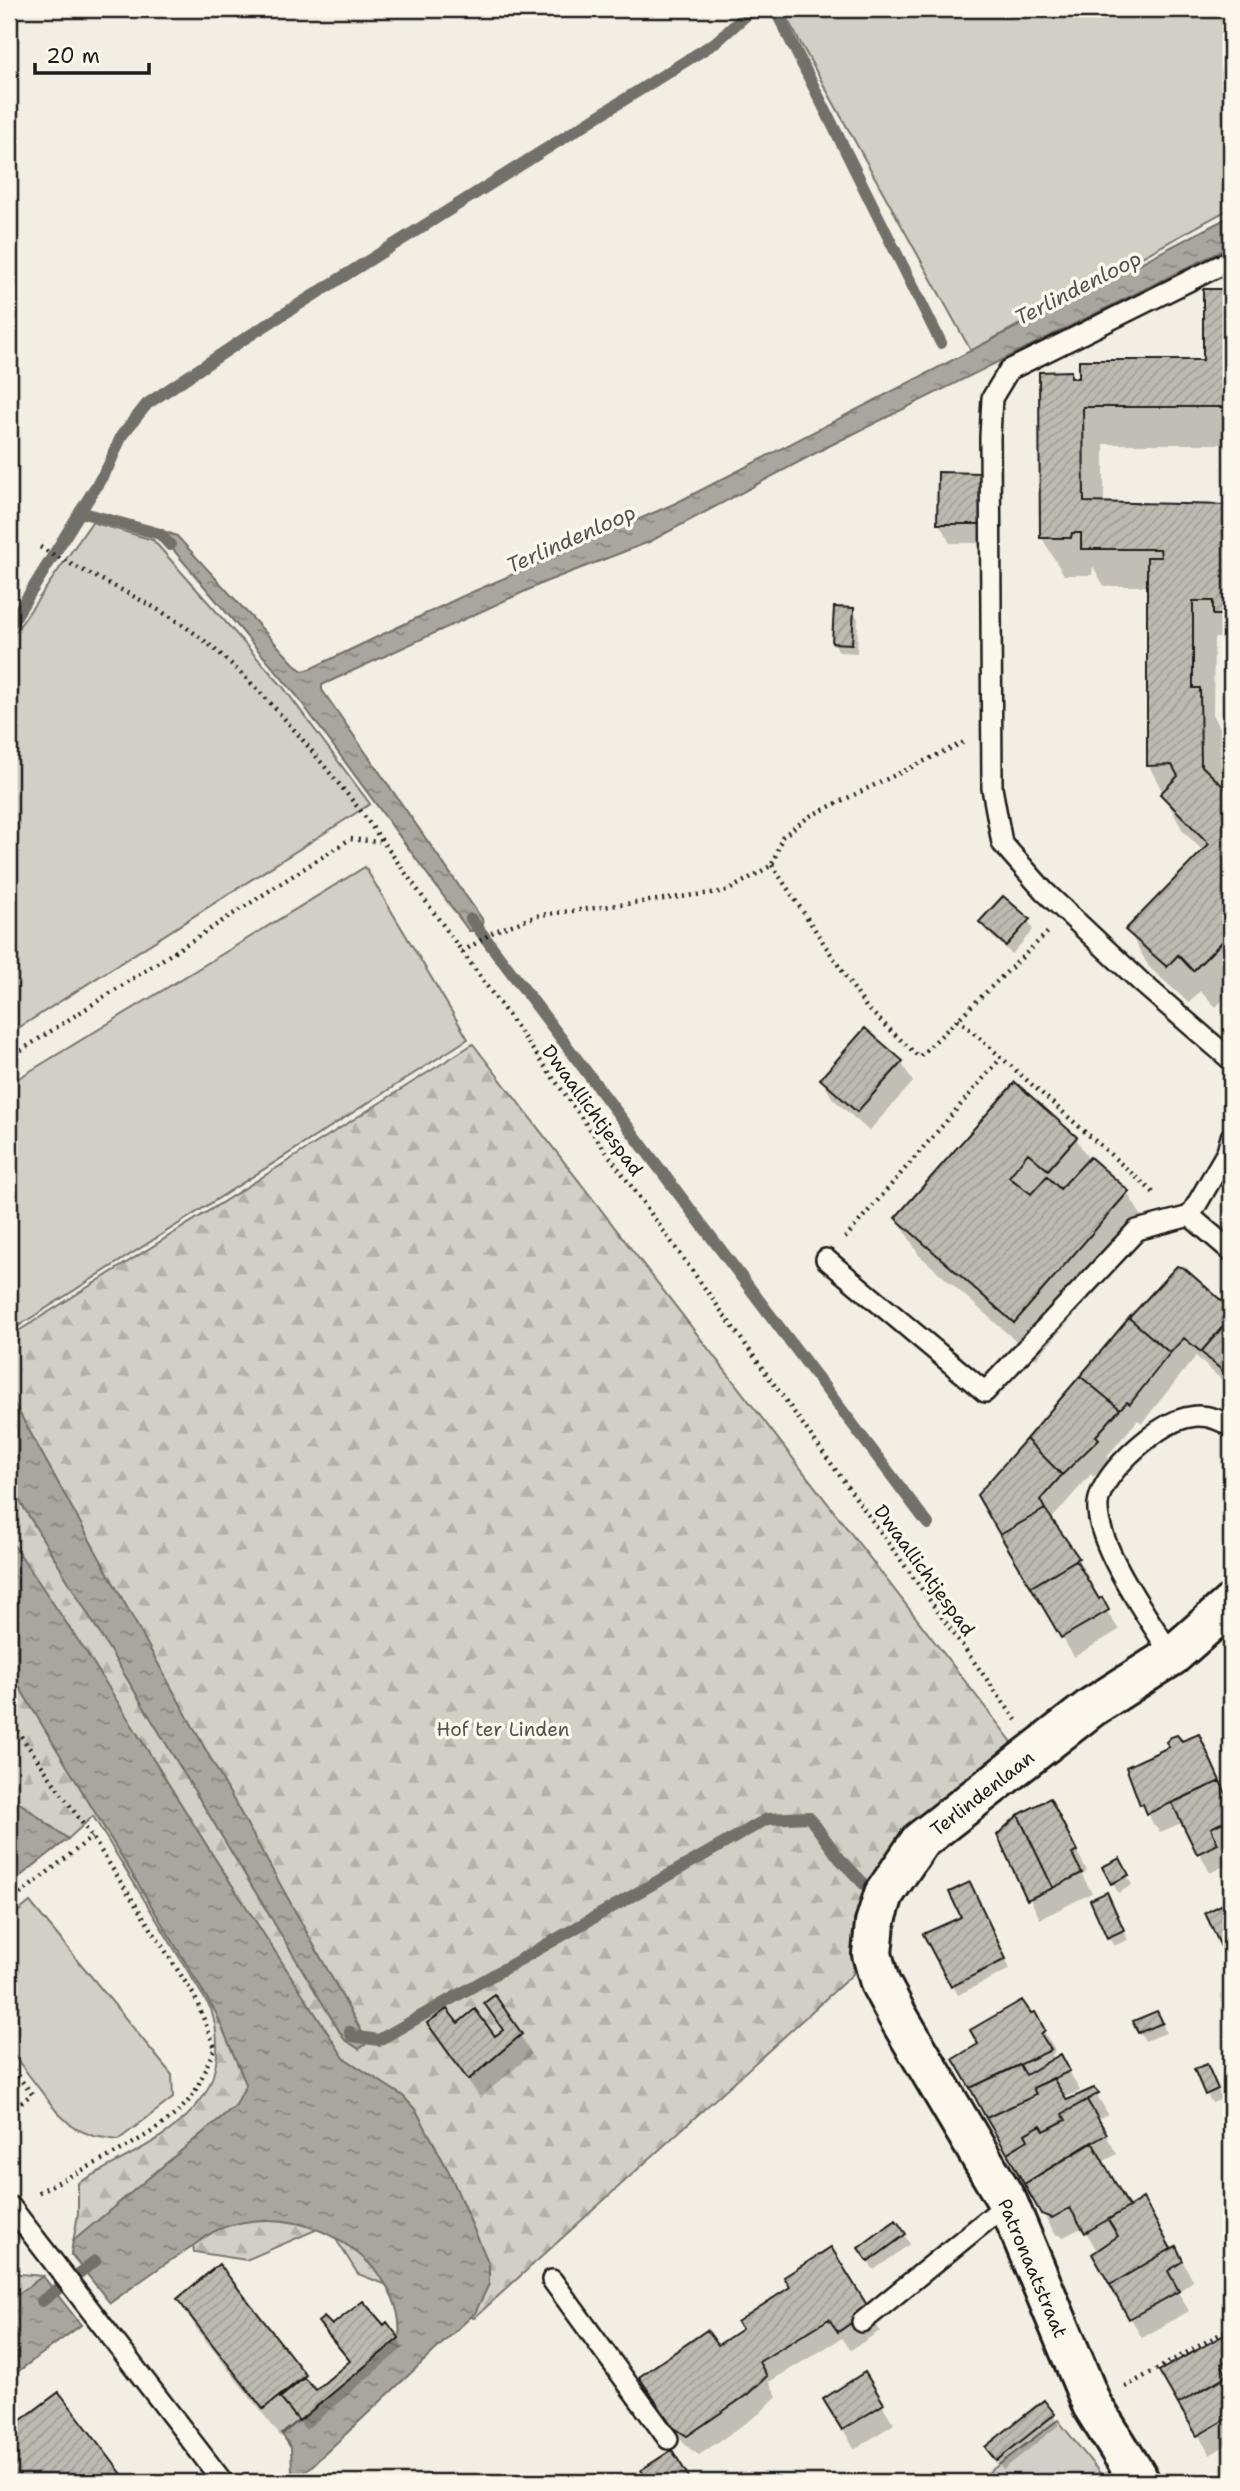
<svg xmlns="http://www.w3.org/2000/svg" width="1240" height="2491" font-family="'Shantell Sans',sans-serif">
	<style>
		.green { fill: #d2cfc6; stroke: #777671; stroke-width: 2 }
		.forest { fill: url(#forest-firs); stroke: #777671; stroke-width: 2 }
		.water { fill: url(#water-ripples); stroke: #716f6b; stroke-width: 2 }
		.shadow { fill: #0003 }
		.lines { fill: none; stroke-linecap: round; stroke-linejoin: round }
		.stream { stroke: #716f6b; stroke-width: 12 }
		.building { fill: url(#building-hatch); stroke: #1c1c1c; stroke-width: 2 }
		.service-casing { stroke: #1c1c1c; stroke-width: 24 }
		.minor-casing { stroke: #1c1c1c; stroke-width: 44 }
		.path { stroke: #1c1c1c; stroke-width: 4.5; stroke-dasharray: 2 5; stroke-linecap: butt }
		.service { stroke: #fbf7ec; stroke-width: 19 }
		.minor { stroke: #fbf7ec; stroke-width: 38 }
		.labels { text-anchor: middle; stroke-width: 7; stroke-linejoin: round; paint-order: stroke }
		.street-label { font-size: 19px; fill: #1c1c1c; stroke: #fbf7ec }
		.park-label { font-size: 19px; fill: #53524f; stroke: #fbf7ec }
		.water-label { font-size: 21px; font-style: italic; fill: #545351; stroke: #fbf7ec }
	</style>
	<defs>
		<pattern id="forest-firs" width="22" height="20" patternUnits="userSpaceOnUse" patternTransform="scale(1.75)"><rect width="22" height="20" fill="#d2cfc6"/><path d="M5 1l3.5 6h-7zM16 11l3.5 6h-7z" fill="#b4b1aa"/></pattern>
		<pattern id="water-ripples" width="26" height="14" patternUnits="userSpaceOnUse" patternTransform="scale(1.75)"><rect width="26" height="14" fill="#a9a6a0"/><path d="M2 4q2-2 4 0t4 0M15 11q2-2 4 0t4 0" fill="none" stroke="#898682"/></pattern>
		<pattern id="building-hatch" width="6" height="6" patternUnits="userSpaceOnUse" patternTransform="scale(1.75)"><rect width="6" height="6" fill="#bdbab1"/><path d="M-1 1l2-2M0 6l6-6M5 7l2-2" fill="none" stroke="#a29f98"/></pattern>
	</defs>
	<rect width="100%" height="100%" fill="#f2eee4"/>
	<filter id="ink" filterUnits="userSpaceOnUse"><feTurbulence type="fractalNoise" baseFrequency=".0143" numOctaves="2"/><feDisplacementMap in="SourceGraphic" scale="14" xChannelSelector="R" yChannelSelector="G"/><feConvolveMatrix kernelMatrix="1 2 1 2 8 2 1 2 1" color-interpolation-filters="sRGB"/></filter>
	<g filter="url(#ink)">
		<!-- green -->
		<path class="green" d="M795 9H1231V208L971 351 785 15Z
			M92 522 153 540 283 687 370 804 9 1034V641Z
			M365 867 468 1039 9 1332V1084Z
			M30 1902 172 2075 173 2098 118 2140 93 2136 74 2128 57 2112 9 2049V1919Z
			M9 2273 43 2276 9 2301Z
			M1058 2420 1107 2482H976Z"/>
		<!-- forest -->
		<path class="forest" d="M473 1044 1012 1742 931 1809 856 1927 853 1974 474 2318 358 2274 327 2225 246 2260 194 2252 184 2178 71 2254 78 2214V2183C152 2141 242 2112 211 2009L93 1816 68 1839 9 1795V1337Z"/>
		<!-- water -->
		<path class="water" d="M1231 216V246L827 447 649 542 545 582 322 685V690L482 919 483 926 480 931H469L296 695 160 534 167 532 177 536 297 667 303 671 310 669 461 597 676 503Z
			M9 1394 363 2034 366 2044 359 2049 344 2039 9 1483Z
			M9 1538 94 1664 214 1857 344 2058 403 2096 416 2110 449 2172 489 2264V2284L475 2313 301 2476 292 2472 291 2448 282 2434 399 2338C405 2281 347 2234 296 2223 272 2218 245 2220 222 2228 212 2231 203 2239 194 2245 165 2263 138 2283 110 2303L71 2254 73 2241 236 2105 246 2084 216 2013 9 1670Z
			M9 1795 68 1839 9 1885Z
			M43 2276 81 2325 9 2378V2301Z"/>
		<!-- shadow -->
		<path class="shadow" d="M1204 290H1231V444H1104V504L1231 507V643L1228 638H1214L1213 715 1220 727 1221 788 1231 798V991L1216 1007 1200 991 1189 1003 1149 967 1128 930 1204 852 1183 831 1149 766V586H1104L1093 566 1092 575H1064L1042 538 1070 373 1074 380 1205 361Z
			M981 475 991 543H950L939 523Z
			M853 610 858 619 857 653 839 652 834 642Z
			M1028 920 1033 930 1012 954 986 931 981 922Z
			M901 1062 913 1082 869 1131 833 1099 822 1080Z
			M1015 1084 1076 1138 1089 1160 1127 1192 1149 1229 1036 1359 919 1255 897 1218Z
			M1183 1269 1231 1311V1389L1196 1356 1142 1423 1138 1420 1107 1456 1109 1460 1094 1477 1091 1474 1050 1521 1061 1539 1065 1537 1089 1578 1086 1580 1119 1630 1074 1657 979 1495Z
			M1198 1736 1231 1803V1843L1220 1848 1228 1864 1210 1873 1184 1822 1160 1832 1153 1824 1128 1768Z
			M1061 1820 1087 1871 1082 1875 1092 1893 1040 1919 999 1835Z
			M1119 1860 1132 1885 1118 1893 1105 1868Z
			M975 1894 1010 1969 958 1995 926 1935 963 1918Z
			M1112 1903 1128 1940 1114 1946 1108 1937Z
			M486 2004 520 2035 532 2054 480 2098 430 2023 458 2025 495 2039 504 2032Z
			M1034 2014 1055 2051 1052 2055 1055 2060 1061 2056 1080 2091 1063 2098 1066 2103 1094 2090 1108 2114 1097 2120 1117 2154 1102 2162 1129 2209 1171 2251 1176 2248 1193 2281 1178 2292 1189 2311 1142 2338 1095 2255 1098 2252 1083 2227 1064 2237 1055 2234 955 2060Z
			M1162 2022 1166 2033 1145 2041 1140 2032Z
			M1212 2075 1222 2099 1212 2103 1207 2094Z
			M896 2222 910 2244 874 2270 865 2258Z
			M219 2267 315 2393 351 2363 320 2322 331 2328H383L398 2339 403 2348 306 2430 299 2422 281 2437 196 2328 179 2299Z
			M869 2311 880 2331 851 2350 842 2338 769 2382 777 2396 759 2414 699 2455 686 2446 641 2377 718 2347 744 2330Z
			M1224 2337 1231 2351V2442L1210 2455 1162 2372Z
			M58 2394 126 2482H17L9 2471V2431Z
			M1044 2402 1059 2425 1003 2470 993 2457Z
			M882 2405 894 2424 855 2449 836 2419Z"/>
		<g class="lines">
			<!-- stream -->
			<path class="stream" d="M770 9 778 15 941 343
				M80 512 160 534 170 545
				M9 627 108 467 122 435 147 404 244 339 716 42 753 9
				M471 919 928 1524
				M350 2032 352 2036 379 2040 767 1819 809 1817 839 1858 865 1885
				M42 2301 95 2261"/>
		</g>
		<!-- building -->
		<path class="building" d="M1203 289H1231V407H1083L1084 502 1231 505V615H1213V601H1193V688H1200L1201 765 1231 794V933L1193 971 1178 955 1167 967 1125 930 1209 844 1160 794 1178 776 1172 765 1147 766V557H1161L1160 549H1081V533H1072L1071 538H1040L1039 372 1071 371V378H1079V360H1203Z
			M938 472 982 473 981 524H937Z
			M834 607 854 608 852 644 832 643Z
			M1003 896 1030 919 1006 946 979 922Z
			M865 1028 903 1061 857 1112 820 1079Z
			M1015 1082 1077 1137 1048 1170 1028 1153 1009 1177 1031 1194 1047 1176 1060 1189 1090 1157 1129 1191 1014 1323 895 1218Z
			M1177 1266 1184 1268 1231 1309V1317L1201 1352 1184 1338 1170 1353 1129 1318Z
			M1231 1317V1383L1225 1378 1227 1375 1201 1352Z
			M1129 1318 1170 1353 1130 1404 1127 1402 1120 1409 1080 1376Z
			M1080 1376 1120 1409 1096 1436 1099 1439 1062 1475 1026 1439Z
			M1026 1439 1062 1475 1040 1500 1045 1509 1000 1535 977 1495Z
			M1045 1509 1079 1558 1031 1587 1000 1535Z
			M1076 1560 1099 1599 1102 1597 1109 1610 1061 1638 1031 1587Z
			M1199 1734 1220 1781 1147 1814 1143 1804 1140 1805 1126 1767 1169 1747 1166 1742 1171 1737 1177 1735 1182 1741Z
			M1220 1781 1231 1804V1818L1211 1828 1218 1844 1197 1854 1172 1803Z
			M1050 1798 1077 1851 1072 1854 1082 1873 1053 1888 1018 1815Z
			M1018 1815 1053 1888 1027 1900 997 1835Z
			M1120 1858 1129 1875 1111 1884 1102 1867Z
			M970 1882 1006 1959 951 1987 923 1934 961 1917 949 1892Z
			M1107 1892 1124 1930 1107 1938 1090 1900Z
			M1231 1900V1965L1230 1966 1205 1913Z
			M495 1995 522 2034 468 2080 427 2023 447 2009 458 2023 475 2009 495 2036 503 2030 484 2003Z
			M1022 2000 1031 2013 1035 2012 1045 2030 1041 2034 1051 2050 970 2088 953 2059 978 2044 970 2030Z
			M1157 2011 1163 2023 1138 2033 1133 2021Z
			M1061 2054 1070 2071 1033 2088 1036 2095 986 2118 970 2088 1020 2065 1026 2075Z
			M1207 2064 1218 2089 1205 2095 1194 2069Z
			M1053 2078 1067 2100 1094 2088 1099 2093 1062 2114 1066 2120 1044 2131 1041 2125 1025 2134 1028 2140 1007 2153 986 2118 1036 2095 1033 2088Z
			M1087 2100 1107 2134 1024 2184 1007 2153 1028 2140 1025 2134 1041 2125 1044 2131 1066 2120 1062 2114Z
			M1092 2142 1129 2207 1085 2233 1070 2208 1052 2218 1041 2214 1024 2184Z
			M1143 2198 1171 2249 1110 2285 1092 2254 1118 2236 1108 2220Z
			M896 2220 906 2234 868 2262 858 2248Z
			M1176 2246 1183 2261 1168 2271 1179 2291 1129 2319 1110 2285Z
			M831 2247 870 2310 838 2332 829 2319 759 2362 767 2376 748 2394 687 2436 673 2427 639 2377 707 2330 718 2345 742 2329 737 2322 790 2287 784 2277Z
			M219 2264 306 2375 263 2409 177 2299Z
			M363 2301 384 2325 387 2322 399 2338 299 2421 280 2398 304 2378 316 2390 350 2361 318 2322 324 2317 332 2325Z
			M1224 2335 1231 2348V2358L1221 2364 1227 2376 1178 2404 1159 2371Z
			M865 2372 884 2404 842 2430 823 2399Z
			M1231 2373V2416L1197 2436 1178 2404Z
			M59 2392 128 2482H20L9 2467V2429Z
			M1044 2400 1055 2414 996 2461 985 2447Z
			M672 2450 692 2482H649L641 2470Z"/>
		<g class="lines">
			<!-- service casing -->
			<g class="service-casing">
				<path id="service" d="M1231 1060 1142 983 1044 891 1002 843 992 788 990 437 992 398 1009 370 1231 260
					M1231 1137 1227 1152 1190 1216 1231 1251
					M826 1259 985 1392 1137 1230 1190 1216
					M1172 1656C1150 1620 1095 1545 1098 1504 1101 1477 1138 1445 1158 1431 1183 1414 1206 1410 1231 1427
					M11 2207 223 2482
					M552 2280 668 2439
					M862 2322 1008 2203"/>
			</g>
			<!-- minor casing -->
			<g class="minor-casing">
				<path id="minor" d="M1140 2482 1092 2405 1008 2203 897 2015 880 1983 872 1954 875 1923 884 1894 920 1841 1092 1707 1172 1656 1231 1604"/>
			</g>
			<!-- path -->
			<path class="path" d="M40 547C94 579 156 602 206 642 265 690 312 751 360 810L1016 1720
				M772 865 866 1007 919 1057 1048 932
				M462 952 495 931 540 915 727 891 772 865 782 837 810 816 964 742
				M958 1019 1155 1194
				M9 1058 350 839 379 842
				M845 1238 1001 1058
				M9 1719 92 1837 195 1997 215 2048C207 2063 201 2082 192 2096 165 2135 79 2170 37 2193
				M9 1903 92 1837
				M9 2065 32 2094 9 2112
				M1125 2387 1231 2328"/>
			<!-- service -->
			<use href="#service" class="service"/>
			<!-- minor -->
			<use href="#minor" class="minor"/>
		</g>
	</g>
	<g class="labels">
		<!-- street labels -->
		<g class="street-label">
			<text transform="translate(593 1110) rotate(54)" y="7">Dwaallichtjespad</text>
			<text transform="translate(925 1570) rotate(54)" y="7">Dwaallichtjespad</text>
			<text transform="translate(982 1793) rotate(-38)" y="7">Terlindenlaan</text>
			<text transform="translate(1033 2268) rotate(67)" y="7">Patronaatstraat</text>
		</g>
		<!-- park labels -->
		<g class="park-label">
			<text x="503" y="1736">Hof ter Linden</text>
		</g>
		<!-- water labels -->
		<g class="water-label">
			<text transform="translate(1078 288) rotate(-27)" y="7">Terlindenloop</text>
			<text transform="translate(571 539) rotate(-24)" y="7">Terlindenloop</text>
		</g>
	</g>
	<!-- margin -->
	<rect width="1240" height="2491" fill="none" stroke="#fbf7ec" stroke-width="35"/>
	<rect x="18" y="18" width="1205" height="2456" fill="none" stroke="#1c1c1c" stroke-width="2.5" filter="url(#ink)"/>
	<!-- scale -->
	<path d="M35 63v10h114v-10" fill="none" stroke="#1c1c1c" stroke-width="3.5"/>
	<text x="46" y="63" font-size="21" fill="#1c1c1c" stroke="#fbf7ec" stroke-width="5" paint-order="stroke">20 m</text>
</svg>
